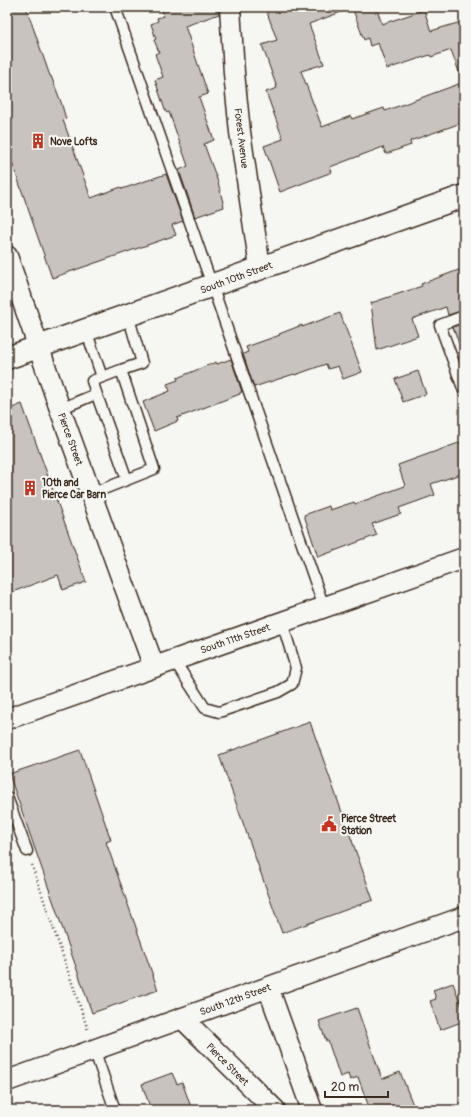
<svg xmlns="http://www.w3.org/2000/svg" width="471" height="1117" font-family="Pangolin,sans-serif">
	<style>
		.building { fill: #c8c3be; stroke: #3b2a1e }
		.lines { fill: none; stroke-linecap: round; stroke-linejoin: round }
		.service-casing { stroke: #3b2a1e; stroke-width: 13 }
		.minor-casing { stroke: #3b2a1e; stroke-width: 23 }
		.secondary-casing { stroke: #3b2a1e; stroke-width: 25 }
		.path { stroke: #3b2a1e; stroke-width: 2.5; stroke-dasharray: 1 3; stroke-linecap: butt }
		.service { stroke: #f6f6f2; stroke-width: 10 }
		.minor { stroke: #f6f6f2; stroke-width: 20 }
		.secondary { stroke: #f6f6f2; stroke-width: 22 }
		.labels { text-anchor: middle; stroke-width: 4; stroke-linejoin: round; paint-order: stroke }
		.street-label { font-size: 10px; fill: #3b2a1e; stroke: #f6f6f2 }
		.poi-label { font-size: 10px; font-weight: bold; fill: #3b2a1e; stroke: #f6f6f2; text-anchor: start }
	</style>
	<rect width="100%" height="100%" fill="#f6f6f2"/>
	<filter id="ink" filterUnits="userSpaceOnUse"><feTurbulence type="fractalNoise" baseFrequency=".025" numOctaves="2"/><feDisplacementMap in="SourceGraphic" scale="8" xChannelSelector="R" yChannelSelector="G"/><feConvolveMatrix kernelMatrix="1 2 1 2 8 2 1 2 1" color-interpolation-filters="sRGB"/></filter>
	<g filter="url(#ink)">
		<!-- building -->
		<path class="building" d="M7 7H26L50 76H51L61 102 66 119 63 120 91 198 121 187 122 189 166 174 183 221 172 225 176 235 52 278 7 148Z
			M161 7H219V14L185 26 208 94 199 97 214 140 204 144 218 182 224 207 195 217 179 170 188 166 169 112 167 113 165 110 155 80 163 77 155 54 159 52 154 40 156 39 151 24 158 21 157 18 164 16Z
			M265 7H349V9L309 24 324 64 301 71 322 127 351 116 352 119 384 108 385 111 464 82V122L410 141 411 145 386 154 383 147 330 167 332 172 280 192 264 146 283 139 266 92 277 88 262 45 277 40Z
			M352 7H376L382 24 424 10 431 31 464 21V80H462L451 50 431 57 430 55 387 69 378 43 370 46 368 38 364 40Z
			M464 268V310L448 315 446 307 412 319 418 336 377 350 371 303 422 286 421 284Z
			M340 313 362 372 343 379 338 366 328 369 326 364 295 375 294 374 254 387 243 354 248 352 246 347 280 335 279 334 302 325V327Z
			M464 323V351L462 352 453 327Z
			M231 359 242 392H240V394L177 418 178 421 154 431 143 402 170 391 167 384 178 380 177 378 216 362 217 364Z
			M418 371 426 394 403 402 395 379Z
			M22 404 86 582 63 590 58 575 7 594V410Z
			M464 441V473L431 484 435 495 399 508 401 514 372 524 377 535 318 557 304 515 329 506 330 510 354 502 355 504 405 486 398 465Z
			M310 722 373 900 282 933 219 755Z
			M80 750 111 840 106 842 158 990 92 1013 9 774Z
			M453 983 464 1013V1021L440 1030 430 1001 436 999 433 990Z
			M357 1008 382 1079 400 1072 415 1110H370L358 1077 350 1080 348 1074 340 1077 328 1041H326L319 1021Z
			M172 1073 177 1084 182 1082 192 1110H151L142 1084Z"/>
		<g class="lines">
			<!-- service casing -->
			<g class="service-casing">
				<path id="service" d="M115 7 324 607
					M464 316 440 325 464 391
					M86 330 102 377
					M121 370 142 363 128 315
					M60 409 96 394
					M91 494 154 469 121 370 92 381 127 480
					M174 660 205 708 219 712 278 692 292 684 296 668 282 622
					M7 797 27 851
					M94 1049 115 1110"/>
			</g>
			<!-- minor casing -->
			<g class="minor-casing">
				<path id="minor" d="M230 7 234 73 240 132 260 268
					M7 256 60 409 154 667
					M7 719 464 558
					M268 987 312 1110
					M182 1018 275 1110
					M7 1081 464 917"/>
			</g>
			<!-- secondary casing -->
			<g class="secondary-casing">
				<path id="secondary" d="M7 358 464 196"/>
			</g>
			<!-- path -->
			<path class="path" d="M32 865 88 1030"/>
			<!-- service -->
			<use href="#service" class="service"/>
			<!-- minor -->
			<use href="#minor" class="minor"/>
			<!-- secondary -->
			<use href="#secondary" class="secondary"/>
		</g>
	</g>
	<!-- icons -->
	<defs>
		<g id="building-bare" transform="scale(1.2)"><path d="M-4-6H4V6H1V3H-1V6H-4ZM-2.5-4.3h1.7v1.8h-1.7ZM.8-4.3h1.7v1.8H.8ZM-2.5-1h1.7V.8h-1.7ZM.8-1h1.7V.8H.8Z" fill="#c8321e" stroke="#f6f6f2" stroke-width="2.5" paint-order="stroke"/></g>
		<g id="civic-bare" transform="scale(1.2)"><path d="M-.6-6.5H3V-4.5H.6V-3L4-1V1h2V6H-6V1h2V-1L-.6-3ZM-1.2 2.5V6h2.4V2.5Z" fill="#c8321e" stroke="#f6f6f2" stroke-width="2.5" paint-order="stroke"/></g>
	</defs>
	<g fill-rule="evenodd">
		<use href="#building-bare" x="38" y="141"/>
		<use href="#building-bare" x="30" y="488"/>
		<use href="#civic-bare" x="329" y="824"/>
	</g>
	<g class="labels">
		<!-- street labels -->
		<g class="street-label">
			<text transform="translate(242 138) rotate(83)" y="4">Forest Avenue</text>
			<text transform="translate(236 277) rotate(-20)" y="4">South 10th Street</text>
			<text transform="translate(71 439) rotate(70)" y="4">Pierce Street</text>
			<text transform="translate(235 638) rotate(-19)" y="4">South 11th Street</text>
			<text transform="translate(235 999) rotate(-20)" y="4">South 12th Street</text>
			<text transform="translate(228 1064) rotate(45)" y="4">Pierce Street</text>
		</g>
		<!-- poi labels -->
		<g class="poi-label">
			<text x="50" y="145">Nove Lofts</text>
			<text x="42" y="486">10th and<tspan x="42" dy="12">Pierce Car Barn</tspan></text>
			<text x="341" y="822">Pierce Street<tspan x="341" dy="12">Station</tspan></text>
		</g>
	</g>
	<!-- margin -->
	<rect width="471" height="1117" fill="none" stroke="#f6f6f2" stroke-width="24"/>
	<rect x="12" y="12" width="447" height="1093" fill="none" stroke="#3b2a1e" stroke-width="1.5" filter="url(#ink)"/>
	<!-- scale -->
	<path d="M325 1091v6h63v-6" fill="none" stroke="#3b2a1e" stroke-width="2"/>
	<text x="331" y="1091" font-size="12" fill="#3b2a1e" stroke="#f6f6f2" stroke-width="3" paint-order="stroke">20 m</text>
</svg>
